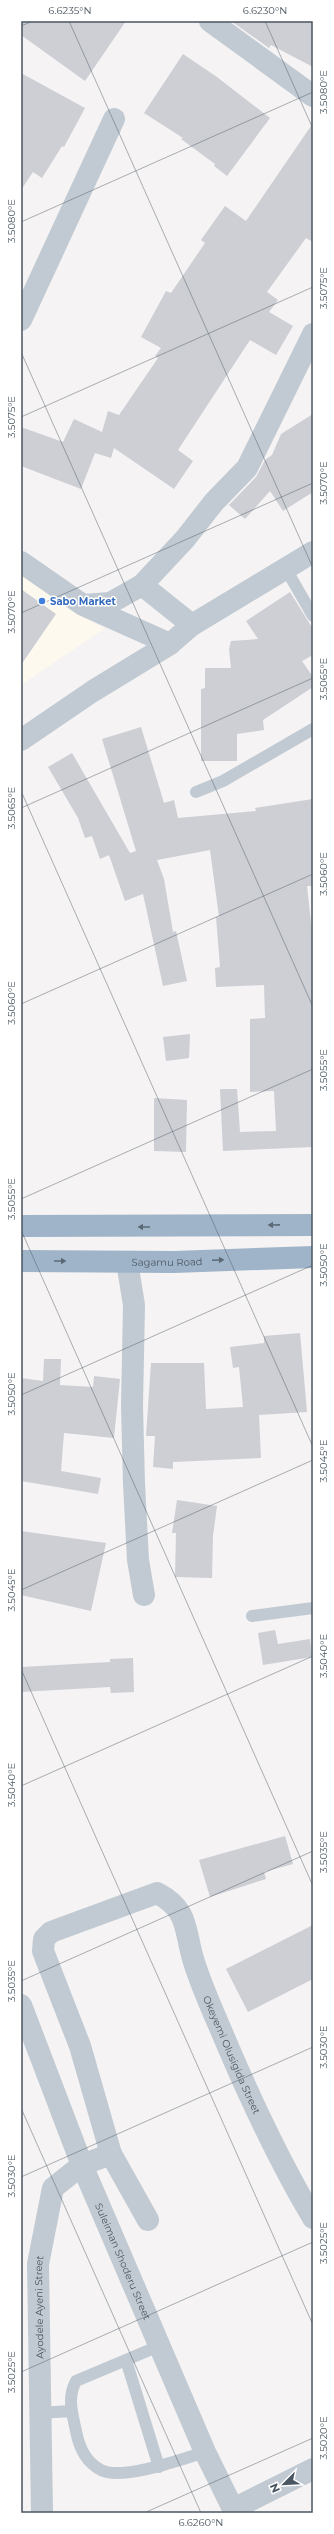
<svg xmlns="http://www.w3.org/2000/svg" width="334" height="2534" font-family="Montserrat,sans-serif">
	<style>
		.commercial { fill: #fdf9ef }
		.building { fill: #cdcfd5 }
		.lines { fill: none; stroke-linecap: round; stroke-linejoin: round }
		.service { stroke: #c1cad2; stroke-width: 12 }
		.minor { stroke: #c1cad2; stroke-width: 22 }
		.trunk { stroke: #9fb4c9; stroke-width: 22 }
		.oneway { fill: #5b6976 }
		.ticks { fill: none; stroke: #4a5661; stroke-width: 1; stroke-opacity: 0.45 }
		.shop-dot { fill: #3f7fe0; stroke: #fff; stroke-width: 1.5 }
		.labels { text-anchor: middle; stroke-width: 3; stroke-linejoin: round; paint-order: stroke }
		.shop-label { font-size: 10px; font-weight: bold; fill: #366cbe; stroke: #fff; text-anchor: start }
		.street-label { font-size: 10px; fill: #4a5661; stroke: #fff }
		.neatline { fill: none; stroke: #4a5661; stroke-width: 1.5 }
		.ticks-label { font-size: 10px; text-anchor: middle; fill: #4a5661 }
	</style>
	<rect width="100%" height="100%" fill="#f5f3f3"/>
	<!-- commercial -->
	<path class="commercial" d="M21 573 104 629 21 685Z"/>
	<!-- building -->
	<path class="building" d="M21 21H126L85 81 21 35Z
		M231 21H313V67L271 45 269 48Z
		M183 54 217 77 270 118 227 176 214 166 215 164 181 139 183 138 144 113Z
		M21 73 85 108 64 147 62 146 42 178 33 172 21 190Z
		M313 123V242L306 238 267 292 278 300 269 312 293 326 276 355 250 340 178 450 193 461 174 489 114 448 111 458 95 453 81 489 21 466V427L63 442 74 419 102 432 108 411 119 415 158 358 155 356 161 348 141 337 166 291 171 293 205 243 201 240 225 206 246 221Z
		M313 414V492L283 511 270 491 245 519 229 505 256 477 265 460 272 455 281 434Z
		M21 589 56 614 21 665Z
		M290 592 313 629V655L302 661 313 677V687L263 720 264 730 237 734V761H201V689L205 688V668H231L229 649 231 641 258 639 246 621Z
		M141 727 164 803 174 800 178 818 256 811 255 808 313 799V886H307L313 941V1147L223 1151 220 1089H237L240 1132 276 1131 274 1091 250 1092V1019L265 1018 264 985 216 987 215 968 220 967 216 917H219L210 850 157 860 164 879 173 932 176 931 187 981 163 986 143 894 125 901 109 855 100 859 92 836 85 838 78 818 48 767 72 753 130 853 136 851 102 739Z
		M190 1034 189 1058 166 1061 163 1037Z
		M154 1098 187 1100 186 1152 154 1151Z
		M300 1333 307 1412 259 1415 261 1458 173 1462V1469L153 1467 155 1436H146L151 1363H204L206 1409 243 1407 239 1367 233 1368 230 1347 264 1343V1336Z
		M44 1359H61L60 1385 93 1387 94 1376 120 1379 114 1438 64 1433 61 1471 101 1478 98 1494 21 1481V1378L43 1381Z
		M177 1500 217 1506 213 1536 212 1578 175 1577 176 1533H172Z
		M21 1531 106 1543 91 1611 21 1595Z
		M275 1630 278 1644 310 1639 312 1657 263 1665 258 1633Z
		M133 1658 134 1692 111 1693 110 1687 21 1692V1667L110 1662V1659Z
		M285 1836 293 1864 264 1872 266 1879 210 1897 199 1860Z
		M313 1925V1979L248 2012 226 1969Z"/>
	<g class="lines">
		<!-- service -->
		<path class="service" d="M286 569 313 616
			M196 792 223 781 313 729
			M252 1616 313 1608
			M159 2346 76 2381C67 2398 72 2412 76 2431 79 2447 85 2462 101 2470 121 2481 183 2459 205 2452
			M126 2360 159 2467
			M40 2413 71 2411"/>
		<!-- minor -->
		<g class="minor">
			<path d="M210 21 313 96"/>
			<path d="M21 320 114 119"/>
			<path d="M21 562 83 605 170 644"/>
			<path d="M84 605 110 603 142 585"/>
			<path d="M192 625 142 585 185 539 214 502 247 468 313 334"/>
			<path d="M21 740 93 691 170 644 192 625 313 552"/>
			<path d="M127 1262 134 1305 132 1406 134 1484 138 1560 144 1595"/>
			<path id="s1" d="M21 2005 82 2165 205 2452 235 2513"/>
			<path d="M111 2154 148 2220"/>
			<path d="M233 2509 313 2469"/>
			<path id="s2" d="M42 2513 38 2264 53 2188 82 2165 111 2154 80 2046 43 1951 44 1939 51 1932 157 1893C190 1910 184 1931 194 1962 203 1991 217 2020 229 2049 254 2107 281 2164 313 2218"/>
		</g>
		<!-- trunk -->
		<g class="trunk">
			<path d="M21 1226 313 1225"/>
			<path id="s3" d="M21 1261 174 1262 313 1257"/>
		</g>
	</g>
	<!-- one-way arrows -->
	<defs><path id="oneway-solid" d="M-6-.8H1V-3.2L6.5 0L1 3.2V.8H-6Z"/></defs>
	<g class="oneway">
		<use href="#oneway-solid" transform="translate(274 1225) rotate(179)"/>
		<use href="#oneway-solid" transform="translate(144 1227) rotate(180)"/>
		<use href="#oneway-solid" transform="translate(218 1260) rotate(-2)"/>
		<use href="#oneway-solid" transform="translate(60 1261)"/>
	</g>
	<!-- ticks -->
	<path class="ticks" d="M69 21 313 568M265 21 313 129M21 26 33 21M21 222 313 92M21 352 313 1007M21 417 313 287M21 613 313 483M21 791 313 1447M21 808 313 678M21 1004 313 874M21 1199 313 1069M21 1230 313 1886M21 1395 313 1265M21 1590 313 1460M21 1669 313 2325M21 1786 313 1656M21 1981 313 1851M21 2108 201 2513M21 2177 313 2047M21 2372 313 2242M144 2513 313 2438"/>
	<!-- markers -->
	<circle class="shop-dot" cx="42" cy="601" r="4"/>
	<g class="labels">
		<!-- shop labels -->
		<g class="shop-label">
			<text x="50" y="605">Sabo Market</text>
		</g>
		<!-- street labels -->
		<g class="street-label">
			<text dy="4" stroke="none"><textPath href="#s3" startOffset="146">Sagamu Road</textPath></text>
			<text dy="4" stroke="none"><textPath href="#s2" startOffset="926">Okeyemi Olusigida Street</textPath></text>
			<text dy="4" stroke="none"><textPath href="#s1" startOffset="276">Suleiman Shoderu Street</textPath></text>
			<text dy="4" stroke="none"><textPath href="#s2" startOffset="206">Ayodele Ayeni Street</textPath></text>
		</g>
	</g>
	<!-- border -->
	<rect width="334" height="2534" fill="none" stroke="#ffffff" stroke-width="44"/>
	<!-- north arrow -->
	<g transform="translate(284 2484) rotate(246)" stroke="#ffffff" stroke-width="3" paint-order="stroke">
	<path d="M0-3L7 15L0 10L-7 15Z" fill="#4a5661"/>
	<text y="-6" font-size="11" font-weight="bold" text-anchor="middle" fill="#4a5661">N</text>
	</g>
	<rect x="22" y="22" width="290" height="2490" class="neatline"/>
	<g class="ticks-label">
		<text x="70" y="14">6.6235°N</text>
		<text x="265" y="14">6.6230°N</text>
		<text transform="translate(323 92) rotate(-90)" y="4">3.5080°E</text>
		<text transform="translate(11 221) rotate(-90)" y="4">3.5080°E</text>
		<text transform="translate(323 288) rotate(-90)" y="4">3.5075°E</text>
		<text transform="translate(11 417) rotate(-90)" y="4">3.5075°E</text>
		<text transform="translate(323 483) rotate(-90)" y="4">3.5070°E</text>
		<text transform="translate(11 612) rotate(-90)" y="4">3.5070°E</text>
		<text transform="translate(323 679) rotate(-90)" y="4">3.5065°E</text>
		<text transform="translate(11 808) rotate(-90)" y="4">3.5065°E</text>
		<text transform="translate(323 874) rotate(-90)" y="4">3.5060°E</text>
		<text transform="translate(11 1003) rotate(-90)" y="4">3.5060°E</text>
		<text transform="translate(323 1070) rotate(-90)" y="4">3.5055°E</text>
		<text transform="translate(11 1199) rotate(-90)" y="4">3.5055°E</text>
		<text transform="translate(323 1265) rotate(-90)" y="4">3.5050°E</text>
		<text transform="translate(11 1394) rotate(-90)" y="4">3.5050°E</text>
		<text transform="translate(323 1461) rotate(-90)" y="4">3.5045°E</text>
		<text transform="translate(11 1590) rotate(-90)" y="4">3.5045°E</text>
		<text transform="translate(323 1656) rotate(-90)" y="4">3.5040°E</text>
		<text transform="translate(11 1785) rotate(-90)" y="4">3.5040°E</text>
		<text transform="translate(323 1852) rotate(-90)" y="4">3.5035°E</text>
		<text transform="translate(11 1981) rotate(-90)" y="4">3.5035°E</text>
		<text transform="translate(323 2047) rotate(-90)" y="4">3.5030°E</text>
		<text transform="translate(11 2176) rotate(-90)" y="4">3.5030°E</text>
		<text transform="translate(323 2243) rotate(-90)" y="4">3.5025°E</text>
		<text transform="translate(11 2372) rotate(-90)" y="4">3.5025°E</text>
		<text transform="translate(323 2438) rotate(-90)" y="4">3.5020°E</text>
		<text x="201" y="2526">6.6260°N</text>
	</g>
</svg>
